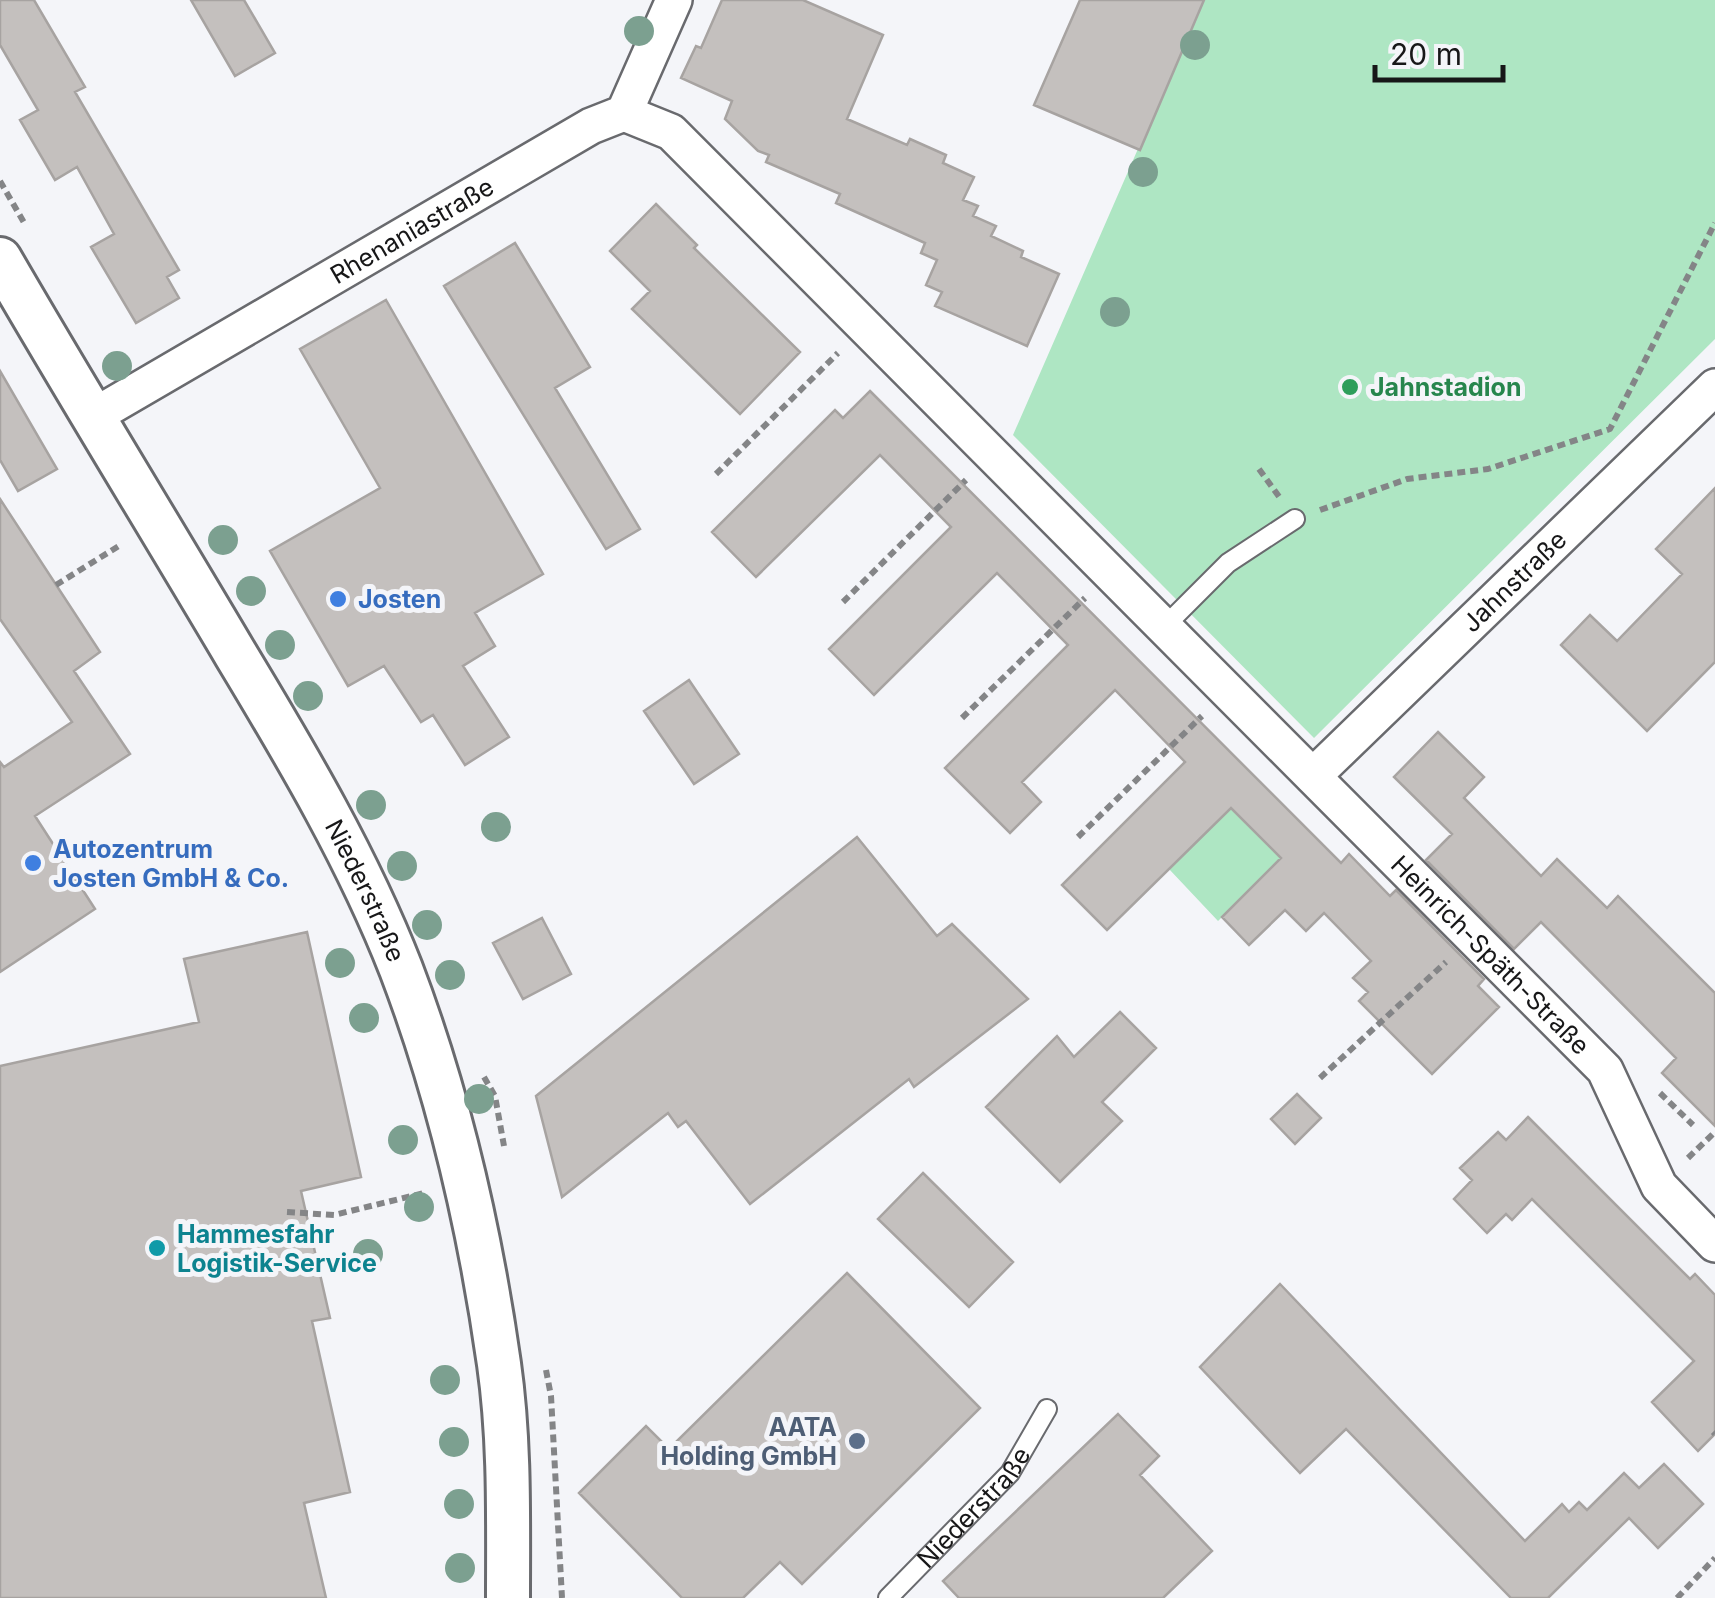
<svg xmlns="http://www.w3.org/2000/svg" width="1715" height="1598" font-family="Inter,sans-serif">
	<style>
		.green { fill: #aee6c3 }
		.building { fill: #c4c0be; stroke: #a7a3a1; stroke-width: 2.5 }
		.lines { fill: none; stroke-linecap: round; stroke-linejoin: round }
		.service-casing { stroke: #696a6e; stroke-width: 22 }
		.minor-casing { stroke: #696a6e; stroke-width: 40 }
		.tertiary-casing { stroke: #696a6e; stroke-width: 48 }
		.path { stroke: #848587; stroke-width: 6; stroke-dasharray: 8 5; stroke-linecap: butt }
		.service { stroke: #fff; stroke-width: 18 }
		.minor { stroke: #fff; stroke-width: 35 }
		.tertiary { stroke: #fff; stroke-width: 42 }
		.tree { fill: #7ca090 }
		.leisure-dot { fill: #2e9e5b; stroke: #f4f5f9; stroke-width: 4 }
		.shop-dot { fill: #3f7fe0; stroke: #f4f5f9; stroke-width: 4 }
		.culture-dot { fill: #0f9aa8; stroke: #f4f5f9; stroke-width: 4 }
		.service-dot { fill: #5c6f8a; stroke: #f4f5f9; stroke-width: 4 }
		.labels { text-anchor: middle; stroke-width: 10; stroke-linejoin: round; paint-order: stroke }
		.street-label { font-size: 25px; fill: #171718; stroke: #f4f5f9 }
		.leisure-label { font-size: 25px; font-weight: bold; fill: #27864d; stroke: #f4f5f9; text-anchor: start }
		.shop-label { font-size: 25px; font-weight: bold; fill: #366cbe; stroke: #f4f5f9; text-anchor: start }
		.culture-label { font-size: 25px; font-weight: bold; fill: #0d838f; stroke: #f4f5f9; text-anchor: start }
		.service-label { font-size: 25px; font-weight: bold; fill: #4e5e75; stroke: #f4f5f9; text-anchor: end }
	</style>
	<rect width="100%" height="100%" fill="#f4f5f9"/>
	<!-- green -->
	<path class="green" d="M1203 0H1715V339L1314 738 1013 435Z
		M1231 807 1282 858 1218 921 1169 869Z"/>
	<!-- building -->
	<path class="building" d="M0 0H34L85 87 75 92 179 270 167 277 179 298 136 323 91 247 114 234 77 167 55 180 20 120 38 110 0 45Z
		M191 0H244L275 53 235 76Z
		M722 0H803L883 35 847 119 907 145 910 139 946 155 943 163 974 177 963 200 978 206 973 216 996 226 991 236 1023 251 1021 257 1059 274 1027 346 935 306 942 292 926 285 937 260 921 253 925 243 836 203 840 194 766 162 769 155 758 151 725 119 732 101 681 78 696 46 701 48Z
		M1080 0H1204L1140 150 1034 105Z
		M656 204 697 245 694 248 800 352 740 414 632 309 650 291 610 251Z
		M515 243 590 367 555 388 640 529 606 549 444 286Z
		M386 300 543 574 475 613 495 646 463 666 509 737 465 765 433 715 421 722 384 666 348 686 270 551 380 488 300 349Z
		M0 371 57 469 18 491 0 460Z
		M870 391 1341 863 1349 854 1390 896 1396 890 1484 979 1478 986 1499 1007 1432 1074 1359 1001 1368 992 1353 978 1371 961 1324 913 1306 931 1285 910 1249 945 1222 917 1281 858 1231 808 1107 930 1062 885 1185 762 1115 690 1022 782 1041 802 1010 833 945 768 1068 645 997 573 874 695 829 649 951 527 880 455 756 577 712 532 835 410 843 418Z
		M1715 488V662L1647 731 1561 645 1590 615 1617 641 1682 574 1656 549Z
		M0 499 100 652 74 671 130 754 35 816 95 909 0 972V762L4 767 72 722 0 619Z
		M689 680 739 754 694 784 644 711Z
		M1438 732 1484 777 1464 798 1541 876 1557 859 1607 908 1618 896 1715 993V1126L1662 1073 1676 1058 1541 922 1514 949 1426 860 1452 834 1394 777Z
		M857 837 937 936 952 924 1028 999 914 1087 909 1079 750 1204 686 1121 678 1127 668 1113 562 1197 536 1096Z
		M542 918 571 974 523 999 493 943Z
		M307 932 361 1177 301 1191 330 1318 312 1321 350 1492 304 1503 326 1598H0V1066L199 1022 184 959Z
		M1120 1012 1156 1048 1102 1102 1122 1121 1060 1182 986 1107 1057 1036 1074 1057Z
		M1297 1094 1321 1118 1295 1144 1271 1119Z
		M1528 1117 1690 1279 1695 1274 1715 1295V1434L1698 1451 1652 1402 1694 1361 1532 1199 1512 1220 1506 1214 1487 1233 1454 1199 1472 1180 1460 1168 1498 1132 1506 1140Z
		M923 1173 1013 1262 969 1307 878 1219Z
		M847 1273 980 1408 802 1584 780 1562 743 1598H682L579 1493 646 1426 669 1449Z
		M1280 1284 1525 1541 1562 1504 1569 1512 1579 1502 1587 1510 1624 1473 1639 1488 1664 1464 1703 1504 1658 1548 1629 1518 1548 1598H1511L1346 1429 1300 1473 1200 1367Z
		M1118 1414 1159 1456 1140 1475 1212 1551 1163 1598H959L943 1581Z"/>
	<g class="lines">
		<!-- service casing -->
		<g class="service-casing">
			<g id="service">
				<path d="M1164 627 1228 563 1295 519"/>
				<path id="s1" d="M888 1598 1010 1473 1047 1409"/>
			</g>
		</g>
		<!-- minor casing -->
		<g class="minor-casing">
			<g id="minor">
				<path id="s2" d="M624 113 671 132 1605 1070 1659 1186 1715 1244"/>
				<path id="s3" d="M94 416 591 126 624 113 674 0"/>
				<path id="s4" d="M1313 776 1715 387"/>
			</g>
		</g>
		<!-- tertiary casing -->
		<g class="tertiary-casing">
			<g id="tertiary">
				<path id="s5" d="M0 259C77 392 158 523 236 655 297 756 358 859 401 969 449 1095 480 1230 499 1364 510 1441 508 1520 508 1598"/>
			</g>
		</g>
		<!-- path -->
		<path class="path" d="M0 181 26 226
			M1259 469 1280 498
			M716 474 838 353
			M1320 510 1407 479 1488 469 1610 429 1715 223
			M56 585 122 544
			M843 602 966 480
			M962 718 1085 598
			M1078 837 1202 716
			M484 1077 495 1096 504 1146
			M1320 1078 1446 962
			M1660 1093 1693 1125
			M1688 1158 1715 1132
			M287 1212 334 1215 424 1193
			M546 1370 551 1396 562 1598
			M1713 1432 1715 1434
			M1677 1598 1715 1558"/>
		<!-- service -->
		<use href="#service" class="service"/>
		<!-- minor -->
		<use href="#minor" class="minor"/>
		<!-- tertiary -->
		<use href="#tertiary" class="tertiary"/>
	</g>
	<!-- trees -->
	<g class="tree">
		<circle cx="639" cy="31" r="15"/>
		<circle cx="1195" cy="45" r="15"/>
		<circle cx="1143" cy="172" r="15"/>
		<circle cx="1115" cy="312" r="15"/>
		<circle cx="117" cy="366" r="15"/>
		<circle cx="223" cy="540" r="15"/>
		<circle cx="251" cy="591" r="15"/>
		<circle cx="280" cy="645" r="15"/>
		<circle cx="308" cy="696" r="15"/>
		<circle cx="371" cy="805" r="15"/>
		<circle cx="496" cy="827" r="15"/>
		<circle cx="402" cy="866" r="15"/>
		<circle cx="427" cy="925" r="15"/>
		<circle cx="340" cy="963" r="15"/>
		<circle cx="450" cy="975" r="15"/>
		<circle cx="364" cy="1018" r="15"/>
		<circle cx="479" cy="1099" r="15"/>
		<circle cx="403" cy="1140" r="15"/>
		<circle cx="419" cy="1207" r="15"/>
		<circle cx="368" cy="1254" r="15"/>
		<circle cx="445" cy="1380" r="15"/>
		<circle cx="454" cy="1442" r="15"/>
		<circle cx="459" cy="1504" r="15"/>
		<circle cx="460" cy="1568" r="15"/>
	</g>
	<!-- markers -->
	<circle class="leisure-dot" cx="1350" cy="387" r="10"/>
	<g class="shop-dot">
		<circle cx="338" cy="599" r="10"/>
		<circle cx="33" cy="863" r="10"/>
	</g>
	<circle class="culture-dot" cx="157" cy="1248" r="10"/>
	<circle class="service-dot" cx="857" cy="1441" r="10"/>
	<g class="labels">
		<!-- street labels -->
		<g class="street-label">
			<text dy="9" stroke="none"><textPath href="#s3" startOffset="368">Rhenaniastraße</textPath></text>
			<text dy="9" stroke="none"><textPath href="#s4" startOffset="280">Jahnstraße</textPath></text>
			<text dy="9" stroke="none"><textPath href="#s5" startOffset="730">Niederstraße</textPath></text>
			<text dy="9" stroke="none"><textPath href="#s2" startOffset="1212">Heinrich-Späth-Straße</textPath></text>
			<text dy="9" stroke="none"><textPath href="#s1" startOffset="125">Niederstraße</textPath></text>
		</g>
		<!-- leisure labels -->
		<g class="leisure-label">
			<text x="1370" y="396">Jahnstadion</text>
		</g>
		<!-- shop labels -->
		<g class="shop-label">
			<text x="358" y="608">Josten</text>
			<text x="53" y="858">Autozentrum<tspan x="53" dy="29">Josten GmbH &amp; Co.</tspan></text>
		</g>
		<!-- culture labels -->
		<g class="culture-label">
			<text x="177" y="1243">Hammesfahr<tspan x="177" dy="29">Logistik-Service</tspan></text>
		</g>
		<!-- service labels -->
		<g class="service-label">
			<text x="837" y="1436">AATA<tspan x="837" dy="29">Holding GmbH</tspan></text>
		</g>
	</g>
	<!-- scale -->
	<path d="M1375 65v15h128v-15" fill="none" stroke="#171718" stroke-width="5"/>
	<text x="1390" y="65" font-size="30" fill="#171718" stroke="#f4f5f9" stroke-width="8" paint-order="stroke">20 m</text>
</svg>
